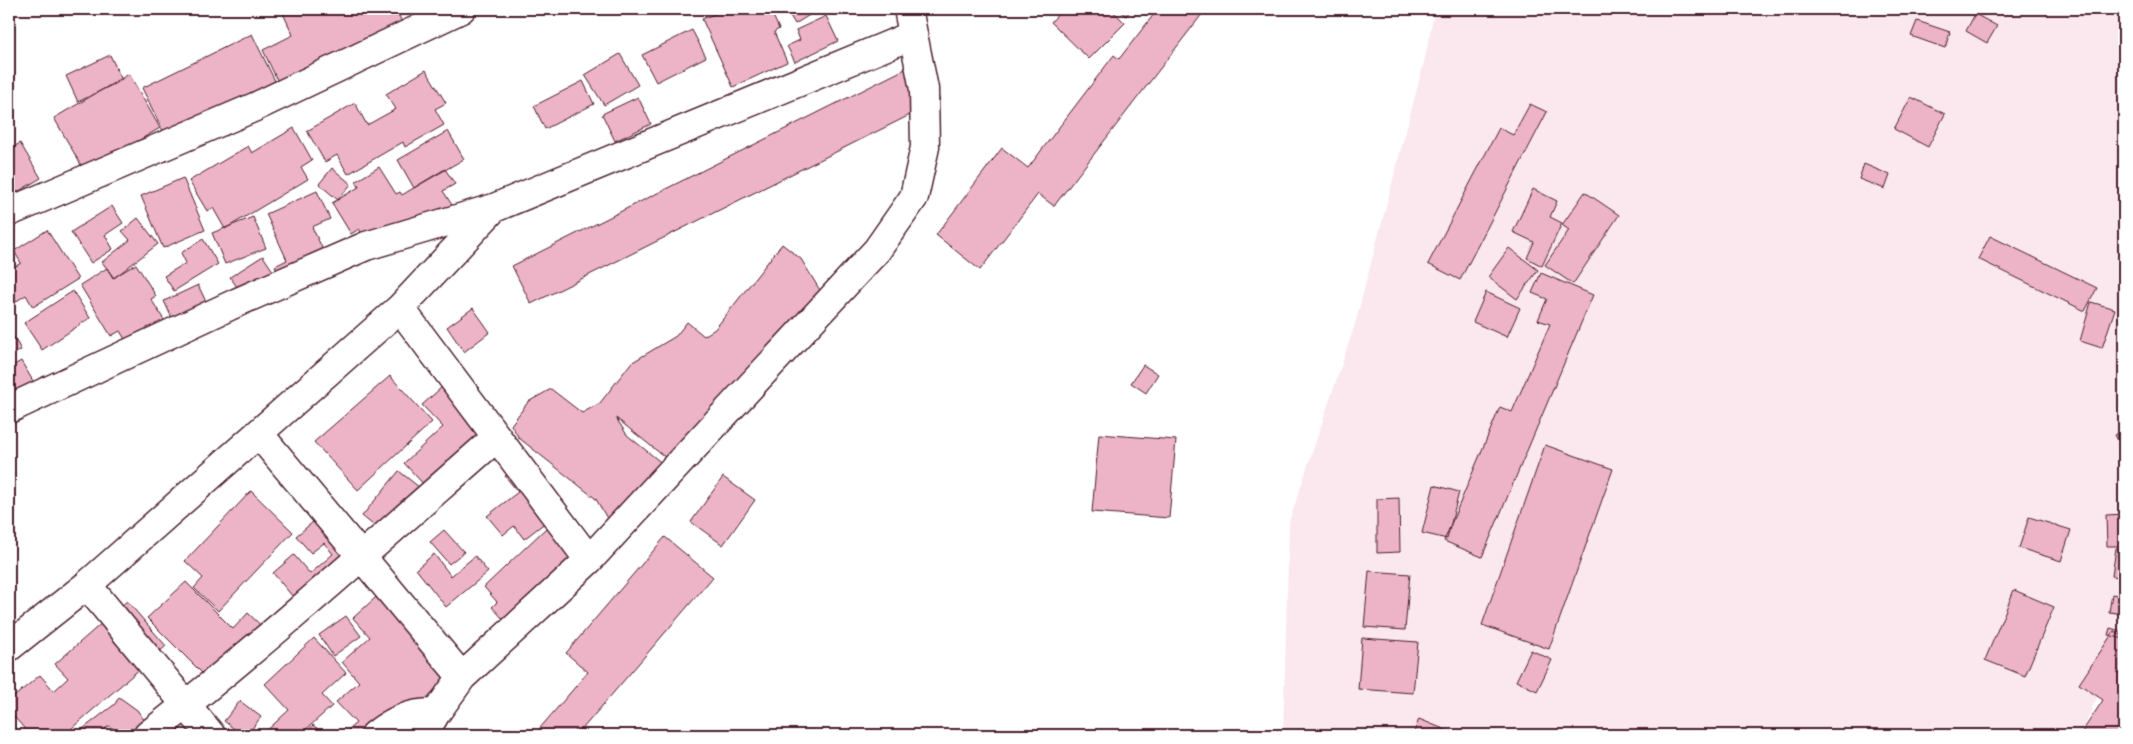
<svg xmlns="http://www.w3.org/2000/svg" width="2133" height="744" font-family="Itim,sans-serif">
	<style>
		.built { fill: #fae8ee }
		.building { fill: #edb4c8; stroke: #4a1f2b }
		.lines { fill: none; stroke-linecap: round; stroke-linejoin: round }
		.minor-casing { stroke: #4a1f2b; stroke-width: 31 }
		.minor { stroke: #fff; stroke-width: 28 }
	</style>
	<rect width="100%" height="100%" fill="#fff"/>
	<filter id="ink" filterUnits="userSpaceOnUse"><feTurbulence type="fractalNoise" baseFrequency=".02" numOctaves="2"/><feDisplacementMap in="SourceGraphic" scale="10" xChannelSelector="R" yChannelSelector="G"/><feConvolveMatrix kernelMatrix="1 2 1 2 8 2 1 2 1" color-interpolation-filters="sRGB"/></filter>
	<g filter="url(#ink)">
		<!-- built -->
		<path class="built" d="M1435 9H2124V633L2081 735H1283L1289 522 1355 324 1424 62Z"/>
		<!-- building -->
		<path class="building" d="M281 9H414L399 16 403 24 279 84 263 50 293 35Z
			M726 9H770L779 29 774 32 787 62 733 87 702 19Z
			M786 9H819L795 24Z
			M1063 9H1075L1077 11 1079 9H1111L1125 23 1089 59 1051 22Z
			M1117 9H1132L1126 16Z
			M1158 9H1206L1054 206 1038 194 980 270 936 235 1002 148 1028 168 1114 55 1119 59Z
			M1975 14 1997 26 1987 43 1966 31Z
			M826 16 838 41 795 62 787 46 800 40 796 30Z
			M1917 21 1950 32 1945 48 1911 36Z
			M692 30 706 57 656 82 642 55Z
			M252 34 275 81 165 135 142 88Z
			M620 54 638 85 604 105 585 75Z
			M110 55 122 80 78 102 66 76Z
			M921 61 940 100 531 304 512 266Z
			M426 70 446 103 435 109 444 125 405 147 403 142 348 174 337 155 325 162 307 131 355 103 367 125 396 109 386 94Z
			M129 74 160 128 85 172 54 118Z
			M583 81 594 104 545 129 534 106Z
			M638 97 651 124 615 141 602 114Z
			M1911 97 1945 114 1928 147 1894 129Z
			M1530 104 1547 112 1460 280 1428 264 1499 128 1513 135Z
			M294 128 312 160 301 167 308 179 225 229 213 208 207 211 189 181 248 146 252 153Z
			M448 131 464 159 414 188 398 160Z
			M20 143 41 178 9 197V150Z
			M1864 164 1890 175 1885 189 1859 179Z
			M379 167 396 194 400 192 402 195 445 169 455 184 443 191 452 205 416 227 371 248 359 229 351 234 332 203 359 187 356 181Z
			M332 168 351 184 338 200 319 184Z
			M183 178 205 230 163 248 141 196Z
			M1533 189 1557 201 1550 217 1562 223 1542 266 1527 258 1534 242 1513 232Z
			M317 191 330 219 312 227 326 256 280 277 275 266 287 260 266 214Z
			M1585 192 1619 215 1573 284 1545 265 1569 230 1562 225Z
			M112 206 123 223 105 235 113 249 91 263 71 232Z
			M253 217 266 248 225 264 212 233Z
			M138 218 158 244 114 278 102 262 130 240 122 231Z
			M47 230 78 279 33 307 26 295 9 306V266L11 269 21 263 14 251Z
			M1990 236 2097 288 2085 311 1978 259Z
			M203 239 218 264 174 291 164 276 186 263 181 253Z
			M782 244 801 259 824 297 666 458 616 418 627 435 674 473 609 522 596 499 519 438 511 425 528 402 551 389 582 413 600 403 631 363 676 336 687 322 704 336 715 329Z
			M1509 248 1538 270 1517 299 1488 277Z
			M263 256 279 280 247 301 230 277Z
			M136 264 156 296 151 299 169 328 132 351 120 331 111 336 80 285 107 268 113 278Z
			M1541 273 1593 295 1482 557 1444 541 1500 407 1512 412 1550 324 1538 320 1547 299 1532 293Z
			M198 285 211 312 177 329 164 301Z
			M73 291 90 318 42 350 24 323Z
			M1486 292 1520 308 1507 337 1473 322Z
			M2091 302 2115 309 2102 348 2080 341Z
			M473 308 490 332 464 352 447 327Z
			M9 328 21 350 9 357Z
			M21 361 36 386 9 402V368Z
			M1143 365 1158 374 1146 393 1131 383Z
			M390 376 432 422 358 490 314 442Z
			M452 378 506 437 438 500 404 463 443 427 422 405Z
			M2124 430V451L2115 435Z
			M1099 434 1176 440 1169 518 1092 512Z
			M1545 445 1613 469 1549 649 1482 625Z
			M526 460 564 508 524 539 514 526 503 535 487 516 518 492 505 476Z
			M399 471 430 496 394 542 362 516Z
			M723 477 755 500 723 545 691 522Z
			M1434 485 1459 492 1447 539 1422 533Z
			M251 491 293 532 218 611 194 588 203 578 185 561Z
			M1399 498 1400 552 1377 553V499Z
			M565 510 604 551 516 633 492 607 497 602 484 587Z
			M2124 514V546H2107L2106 515Z
			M319 517 369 559 293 622 281 607 293 597 273 573 294 555 310 574 333 554 324 543 311 553 296 536Z
			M2029 517 2071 530 2061 561 2019 548Z
			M444 530 464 552 449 564 430 542Z
			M665 537 713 577 577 735H534L588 672 566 653Z
			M2116 548 2124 549V578L2112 576Z
			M434 554 451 576 475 556 488 572 446 607 416 569Z
			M1369 571 1410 574 1405 630 1364 627Z
			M186 582 233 629 248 613 273 637 220 691 147 618Z
			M386 588 461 672 391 735H342L356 723 336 702 359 682 342 662 370 637 353 618Z
			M2014 590 2054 607 2025 676 1985 660Z
			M2112 594 2124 596V614L2109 612Z
			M127 601 166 646 64 735H30L9 711V701L40 675 54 691 68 678 55 664Z
			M346 616 361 636 333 656 319 635Z
			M2110 628 2124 632V639L2108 635Z
			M2114 631 2124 637V726L2118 735H2080L2103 700 2079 684Z
			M314 638 346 673 322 695 332 706 300 735H262L289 710 265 684Z
			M1362 638 1418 642 1413 693 1358 689Z
			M1531 650 1552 660 1537 691 1516 681Z
			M119 697 137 710 155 735H106L114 729 109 726 97 735H75L115 704Z
			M240 701 261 717 247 735H242L224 721Z
			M1419 719 1446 730 1444 735H1413Z
			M313 725 325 735H305Z"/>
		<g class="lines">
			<!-- minor casing -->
			<g class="minor-casing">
				<path id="minor" d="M9 212 255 107 461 9
					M400 308 589 560
					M9 409 238 302 366 246 494 208 913 35
					M259 434 462 677
					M87 585 211 735
					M9 647 87 585 400 308 493 209
					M148 735C268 641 382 538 497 437
					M375 735C393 720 413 712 436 713
					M423 735 436 713 462 677 589 560 877 250 914 197 925 147 924 89 908 9"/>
			</g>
			<!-- minor -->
			<use href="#minor" class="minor"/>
		</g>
	</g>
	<!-- margin -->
	<rect width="2133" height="744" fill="none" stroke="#fff" stroke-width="30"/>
	<rect x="15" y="15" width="2103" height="714" fill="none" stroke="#4a1f2b" stroke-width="2" filter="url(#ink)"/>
</svg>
